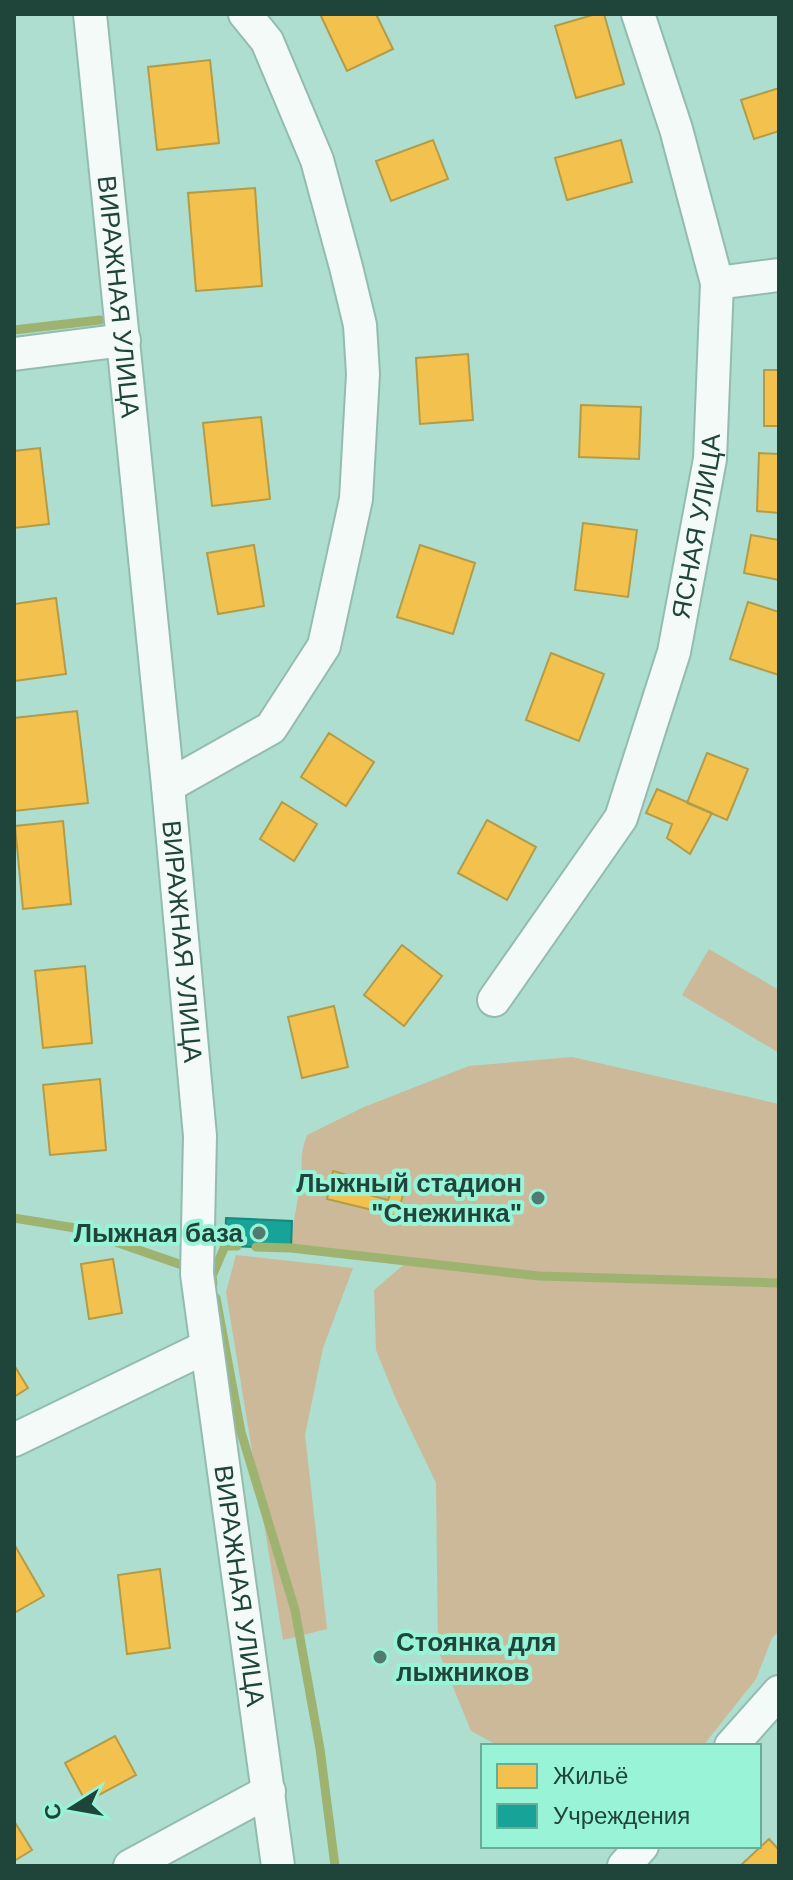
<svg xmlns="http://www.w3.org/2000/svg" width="793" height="1880" font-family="Arial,sans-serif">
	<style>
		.green { fill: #cbb999 }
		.homes { fill: #f2c14e; stroke: #b39c48; stroke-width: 2 }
		.public { fill: #17a398; stroke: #19877c; stroke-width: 2 }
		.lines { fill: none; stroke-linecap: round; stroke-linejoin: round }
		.stream { stroke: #9fb370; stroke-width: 9 }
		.minor-casing { stroke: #94bbaf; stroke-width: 36 }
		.minor { stroke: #f3faf8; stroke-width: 32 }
		.poi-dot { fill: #517b6e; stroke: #98f3d7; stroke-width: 3 }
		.labels { text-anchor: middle; stroke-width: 8; stroke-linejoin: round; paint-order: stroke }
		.street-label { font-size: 26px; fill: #1f453a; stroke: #98f3d7 }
		.poi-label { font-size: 26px; font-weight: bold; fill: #1f453a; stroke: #98f3d7; text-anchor: end }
	</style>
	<rect width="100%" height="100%" fill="#addecf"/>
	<!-- green -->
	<path class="green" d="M709 949 779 990V1053L682 995Z
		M572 1057 779 1104V1631L772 1638 756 1679 703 1746H499L471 1731 438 1650 436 1483 395 1397 376 1350 374 1290 407 1262 291 1248C292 1224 298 1202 301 1179 303 1159 299 1156 307 1135L364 1107 469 1066Z
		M236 1255 353 1268 323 1348 305 1435 327 1629 283 1640 226 1292Z"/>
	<!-- homes -->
	<path class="homes" d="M320 14H376L393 49 347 71Z
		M596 14H604L624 84 576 98 555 26Z
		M210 60 219 143 157 150 148 67Z
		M779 88V131L754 139 741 100Z
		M433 140 448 179 391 201 376 161Z
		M621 140 632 182 567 200 555 158Z
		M255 188 262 286 196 291 188 193Z
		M468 354 473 420 420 424 416 358Z
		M764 370H779V426H764Z
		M581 405 641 407 639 459 579 457Z
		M261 417 270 499 212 506 203 423Z
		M40 448 49 524 14 528V451Z
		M759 453 779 454V513L757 511Z
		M583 523 637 530 628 597 575 590Z
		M751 535 779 540V580L744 573Z
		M254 545 264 606 218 614 207 553Z
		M420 545 475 563 453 634 397 617Z
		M56 598 66 674 14 681V604Z
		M748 602 779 612V675L730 659Z
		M551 653 604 674 579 741 526 720Z
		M77 711 88 803 14 811V718Z
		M329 733 374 762 346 806 301 777Z
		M707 753 748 769 727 820 687 803Z
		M657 789 712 813 690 854 667 838 672 824 646 813Z
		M282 802 317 824 294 861 260 839Z
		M487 820 536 847 507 900 458 873Z
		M63 821 71 904 23 909 15 826Z
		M402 945 442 976 404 1026 364 995Z
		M85 966 92 1043 43 1048 35 971Z
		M334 1006 348 1067 302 1078 288 1017Z
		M100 1079 106 1150 50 1155 43 1085Z
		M333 1171 347 1175 344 1188 388 1200 394 1185 405 1188 397 1216 327 1199Z
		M113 1259 122 1313 89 1319 81 1264Z
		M14 1365 28 1388 14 1397Z
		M14 1544 44 1596 14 1613Z
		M160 1569 170 1648 127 1654 118 1575Z
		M115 1736 136 1775 86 1802 65 1763Z
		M14 1821 32 1850 14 1861Z
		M769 1839 779 1850V1866H740Z"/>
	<!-- public -->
	<path class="public" d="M226 1218 292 1221 291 1248 225 1246Z"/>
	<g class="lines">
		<!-- stream -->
		<path class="stream" d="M14 330 100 320
			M14 1218 75 1228 182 1265
			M256 1247 291 1248 539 1276 779 1283
			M213 1284 212 1276 225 1246H237
			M216 1298 241 1432 295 1610 320 1749 335 1866"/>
		<!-- minor casing -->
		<g class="minor-casing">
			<g id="minor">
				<path id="s1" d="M90 14 168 786 200 1136 197 1274 278 1866"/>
				<path d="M717 283 779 275"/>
				<path d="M14 354 124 340"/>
				<path d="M168 786 271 728 324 646 356 499 363 374 360 325 346 267 317 160 267 41 245 14"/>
				<path id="s2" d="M494 1000 621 818 674 652 710 459 717 283 676 129 638 14"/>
				<path d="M14 1440 206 1347"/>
				<path d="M731 1746 779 1692"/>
				<path d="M130 1866 269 1791"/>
				<path d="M624 1866 642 1846"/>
			</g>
		</g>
		<!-- minor -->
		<use href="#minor" class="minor"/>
	</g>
	<!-- markers -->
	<g class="poi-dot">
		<circle cx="538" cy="1198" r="8"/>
		<circle cx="259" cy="1233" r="8"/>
		<circle cx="380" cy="1657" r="8"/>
	</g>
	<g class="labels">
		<!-- street labels -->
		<g class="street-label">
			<text dy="9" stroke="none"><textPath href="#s1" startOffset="284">ВИРАЖНАЯ УЛИЦА</textPath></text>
			<text dy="9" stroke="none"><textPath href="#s2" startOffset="524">ЯСНАЯ УЛИЦА</textPath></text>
			<text dy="9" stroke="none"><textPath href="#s1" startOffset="932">ВИРАЖНАЯ УЛИЦА</textPath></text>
			<text dy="9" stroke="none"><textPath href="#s1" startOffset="1580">ВИРАЖНАЯ УЛИЦА</textPath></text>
		</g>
		<!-- poi labels -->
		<g class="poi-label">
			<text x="522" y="1192">Лыжный стадион<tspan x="522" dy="30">"Снежинка"</tspan></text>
			<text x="243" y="1242">Лыжная база</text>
			<text x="396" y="1651" text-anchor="start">Стоянка для<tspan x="396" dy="30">лыжников</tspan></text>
		</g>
	</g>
	<!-- border -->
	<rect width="793" height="1880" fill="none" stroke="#1f453a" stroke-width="32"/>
	<!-- legend -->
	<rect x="481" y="1744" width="280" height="104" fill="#98f3d7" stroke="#68ad98" stroke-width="2"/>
	<rect x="497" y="1764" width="40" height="24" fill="#f2c14e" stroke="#68ad98" stroke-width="2"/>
	<text x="553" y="1784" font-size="24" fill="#1f453a">Жильё</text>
	<rect x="497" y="1804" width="40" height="24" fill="#17a398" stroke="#68ad98" stroke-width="2"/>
	<text x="553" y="1824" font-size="24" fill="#1f453a">Учреждения</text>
	<!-- north arrow -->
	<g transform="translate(72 1808) rotate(259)" stroke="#98f3d7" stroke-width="6" paint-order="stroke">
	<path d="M0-6L14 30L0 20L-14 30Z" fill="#1f453a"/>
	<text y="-12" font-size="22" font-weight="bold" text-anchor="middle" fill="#1f453a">С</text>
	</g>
</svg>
